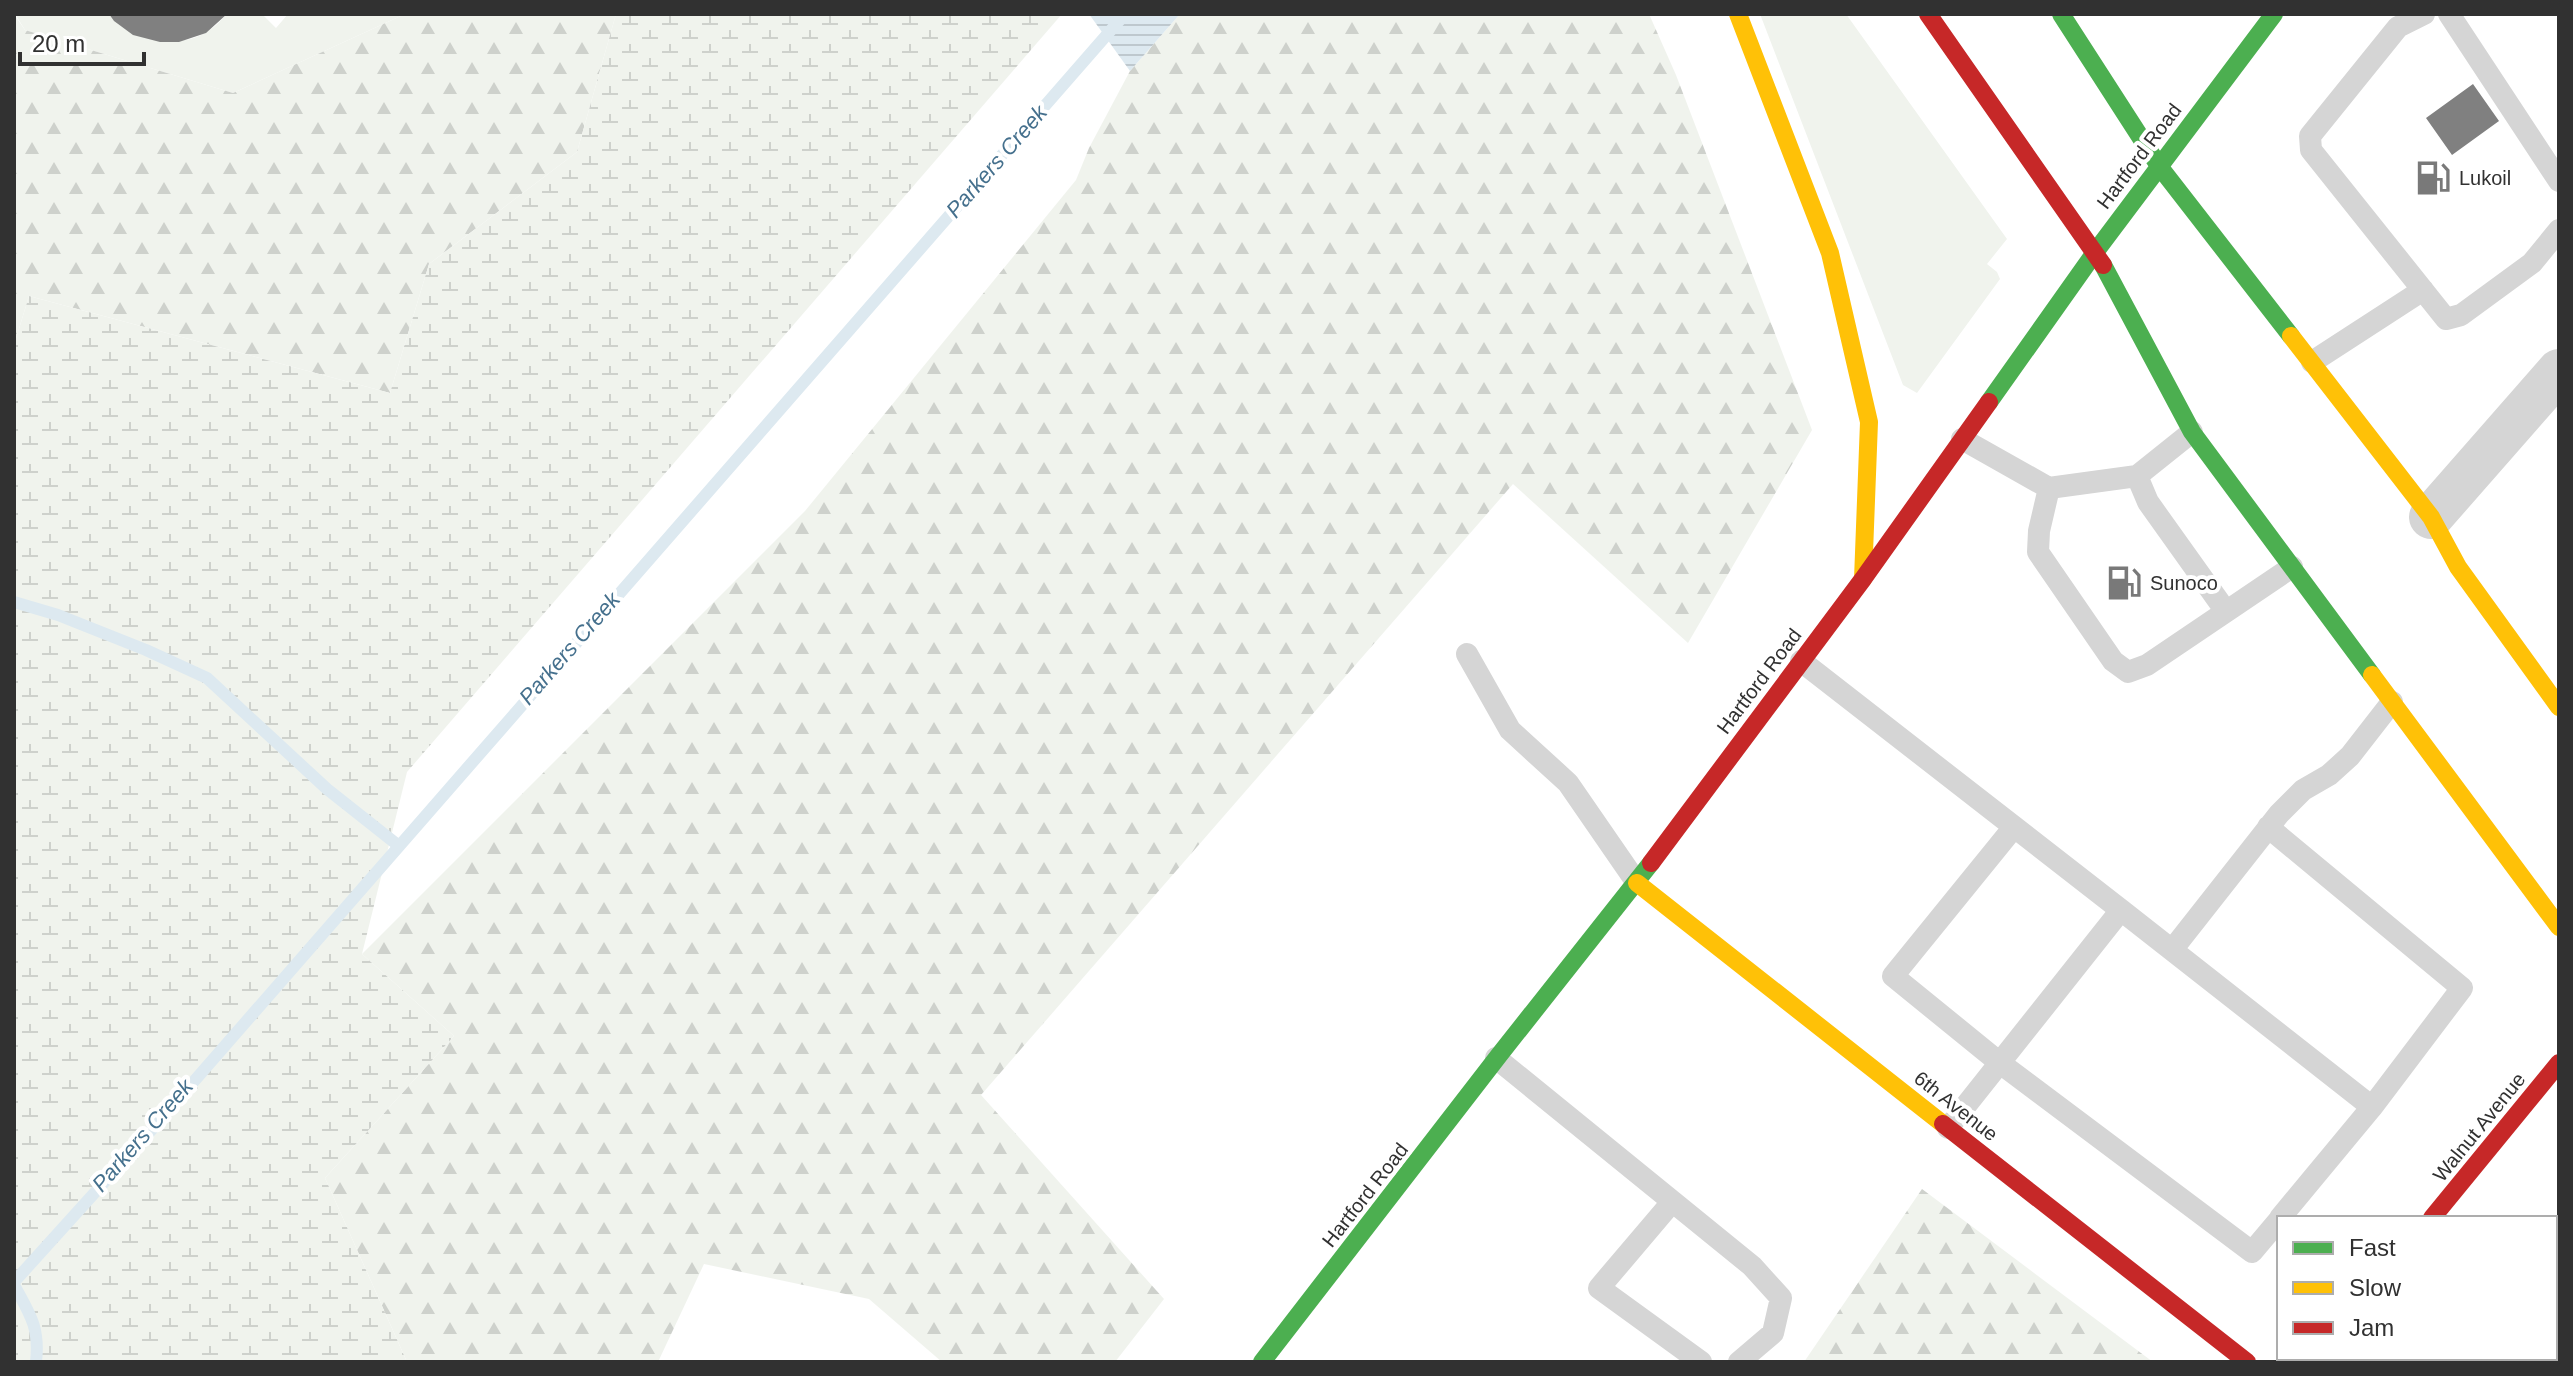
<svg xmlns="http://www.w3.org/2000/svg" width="2573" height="1376" font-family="Arial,sans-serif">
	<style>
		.grass { fill: #f0f3ed }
		.forest { fill: url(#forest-firs) }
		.wetland { fill: url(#wetland-marsh) }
		.water { fill: url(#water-rules) }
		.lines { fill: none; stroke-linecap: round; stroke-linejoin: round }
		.stream { stroke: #dde9f0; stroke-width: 12 }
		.building { fill: #808080 }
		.lane { stroke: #d5d5d5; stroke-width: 22 }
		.street { stroke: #d5d5d5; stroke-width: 44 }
		.fast { stroke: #4caf50; stroke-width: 18 }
		.slow { stroke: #ffc107; stroke-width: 18 }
		.jam { stroke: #c62828; stroke-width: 18 }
		.labels { text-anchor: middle; stroke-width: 8; stroke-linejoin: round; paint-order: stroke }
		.street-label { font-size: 20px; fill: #313131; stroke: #fff }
		.poi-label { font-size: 20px; fill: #313131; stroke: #fff; text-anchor: start }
		.water-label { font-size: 22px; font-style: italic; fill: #45708d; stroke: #fff }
	</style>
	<defs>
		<pattern id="forest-firs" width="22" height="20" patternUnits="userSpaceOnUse" patternTransform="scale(2)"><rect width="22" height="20" fill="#f0f3ed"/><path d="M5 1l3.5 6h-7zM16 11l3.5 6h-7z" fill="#ced1cc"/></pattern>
		<pattern id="wetland-marsh" width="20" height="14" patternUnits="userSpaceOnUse" patternTransform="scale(2)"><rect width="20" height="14" fill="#f0f3ed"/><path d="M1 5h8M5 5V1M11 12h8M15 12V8" fill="none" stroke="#ced1cc"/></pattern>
		<pattern id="water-rules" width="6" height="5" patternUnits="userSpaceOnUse" patternTransform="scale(2)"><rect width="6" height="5" fill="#dde9f0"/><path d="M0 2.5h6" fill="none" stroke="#bec8ce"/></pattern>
	</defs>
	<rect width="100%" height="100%" fill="#fff"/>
	<!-- grass -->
	<path class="grass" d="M15 14H109C128 41 181 50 208 31 215 27 221 20 227 14H262L276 28 288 14H405L233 93 25 30Z
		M1760 14H1846L2007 239 1987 264 1997 272 2000 279 1917 393 1903 385Z"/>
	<!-- forest -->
	<path class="forest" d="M14 14 25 30 233 93 405 14H616L577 152 429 264 390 393 29 296 14 345Z
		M1180 14H1649L1676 75 1812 430 1688 643 1513 484 981 1095 1164 1299 1115 1362H942L869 1299 704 1264 658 1362H407L325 1178 454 1036 362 954 805 511 1076 180 1089 148 1130 71Z
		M1922 1189 2153 1362H1804Z"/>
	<!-- wetland -->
	<path class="wetland" d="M616 14H1062L407 772 362 954 454 1036 325 1178 407 1362H14V345L29 296 390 393 429 264 577 152Z"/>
	<!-- water -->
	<path class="water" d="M1089 14H1180L1130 71Z"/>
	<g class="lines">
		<!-- stream -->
		<path class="stream" d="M14 602 58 615 146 650 207 678 327 789 399 846
			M14 1282 155 1126 1125 14
			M14 1285C30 1314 40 1328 36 1362"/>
	</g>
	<!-- building -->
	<path class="building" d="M109 14H227L206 33 179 42H160L133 35 114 21Z
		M2473 84 2499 121 2452 155 2426 118Z"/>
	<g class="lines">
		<!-- lane -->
		<path class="lane" d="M2424 14 2398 27 2310 136 2311 150 2446 319 2461 315 2532 263 2559 230
			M2449 14 2559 181
			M2312 362 2423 290
			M1962 439 2049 488 2137 476 2192 432
			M2137 476 2148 502 2225 610
			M2049 488 2039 531 2038 552 2113 661 2128 672 2147 665 2292 567
			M1467 654 1510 730 1568 783 1637 883
			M1801 661 2121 910 1948 1128
			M2014 827 1893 976 2000 1063 2252 1252 2279 1220
			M2268 827 2462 988 2372 1107
			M2121 910 2372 1107 2280 1218
			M2172 950 2279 814 2303 790 2329 775 2350 756 2392 702
			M1496 1058 1752 1266 1781 1298 1773 1333 1739 1362
			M1672 1202 1599 1288 1701 1362
			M2555 1320 2559 1317
			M2499 1362 2504 1358"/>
		<!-- street -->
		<path class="street" d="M2431 517 2559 371"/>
		<!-- fast -->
		<path class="fast" d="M2061 14 2159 166 2291 336
			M2103 265 2192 432 2372 675
			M1989 402 2096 251 2274 14
			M1262 1362 1500 1054 1651 863
			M2314 1362 2317 1358"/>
		<!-- slow -->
		<path class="slow" d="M1738 14 1830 253 1869 422 1863 579
			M2291 336 2431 517 2458 567 2559 707
			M2372 675 2559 927
			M1637 883 1943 1124"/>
		<!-- jam -->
		<path class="jam" d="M1928 14 2103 265
			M1651 863 1863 579 1989 402
			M1943 1124 2247 1362
			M2432 1218 2559 1063"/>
	</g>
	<!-- icons -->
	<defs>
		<g id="fuel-bare" transform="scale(2.76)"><path d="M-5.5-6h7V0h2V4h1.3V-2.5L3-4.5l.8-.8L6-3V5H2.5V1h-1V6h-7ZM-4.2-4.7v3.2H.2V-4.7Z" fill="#797979" stroke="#fff" stroke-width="2.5" paint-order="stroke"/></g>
	</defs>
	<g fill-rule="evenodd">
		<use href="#fuel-bare" x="2433" y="178"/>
		<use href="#fuel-bare" x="2124" y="583"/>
	</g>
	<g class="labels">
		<!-- street labels -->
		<g class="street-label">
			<text transform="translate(2139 156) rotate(-53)" y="7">Hartford Road</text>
			<text transform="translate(1759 681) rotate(-53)" y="7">Hartford Road</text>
			<text transform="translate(1956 1106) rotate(38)" y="7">6th Avenue</text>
			<text transform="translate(2479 1127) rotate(-51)" y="7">Walnut Avenue</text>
			<text transform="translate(1365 1195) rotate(-52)" y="7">Hartford Road</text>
		</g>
		<!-- poi labels -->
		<g class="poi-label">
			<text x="2459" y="185">Lukoil</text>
			<text x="2150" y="590">Sunoco</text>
		</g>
		<!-- water labels -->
		<g class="water-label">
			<text transform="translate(996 161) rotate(-49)" y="8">Parkers Creek</text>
			<text transform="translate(569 648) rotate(-49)" y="8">Parkers Creek</text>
			<text transform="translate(142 1135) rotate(-49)" y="8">Parkers Creek</text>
		</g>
	</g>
	<!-- border -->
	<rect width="2573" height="1376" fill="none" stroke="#313131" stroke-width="32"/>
	<!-- legend -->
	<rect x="2277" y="1216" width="280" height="144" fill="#ffffff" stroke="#adadad" stroke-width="2"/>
	<rect x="2293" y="1242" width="40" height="12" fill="#4caf50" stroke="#adadad" stroke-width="2"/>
	<text x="2349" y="1256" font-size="24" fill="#313131">Fast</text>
	<rect x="2293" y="1282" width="40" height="12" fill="#ffc107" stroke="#adadad" stroke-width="2"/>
	<text x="2349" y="1296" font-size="24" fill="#313131">Slow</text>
	<rect x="2293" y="1322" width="40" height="12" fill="#c62828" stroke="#adadad" stroke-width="2"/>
	<text x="2349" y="1336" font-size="24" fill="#313131">Jam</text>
	<!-- scale -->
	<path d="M20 52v12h124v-12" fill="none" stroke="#313131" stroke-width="4"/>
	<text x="32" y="52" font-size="24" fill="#313131" stroke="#ffffff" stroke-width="6" paint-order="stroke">20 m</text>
</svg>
